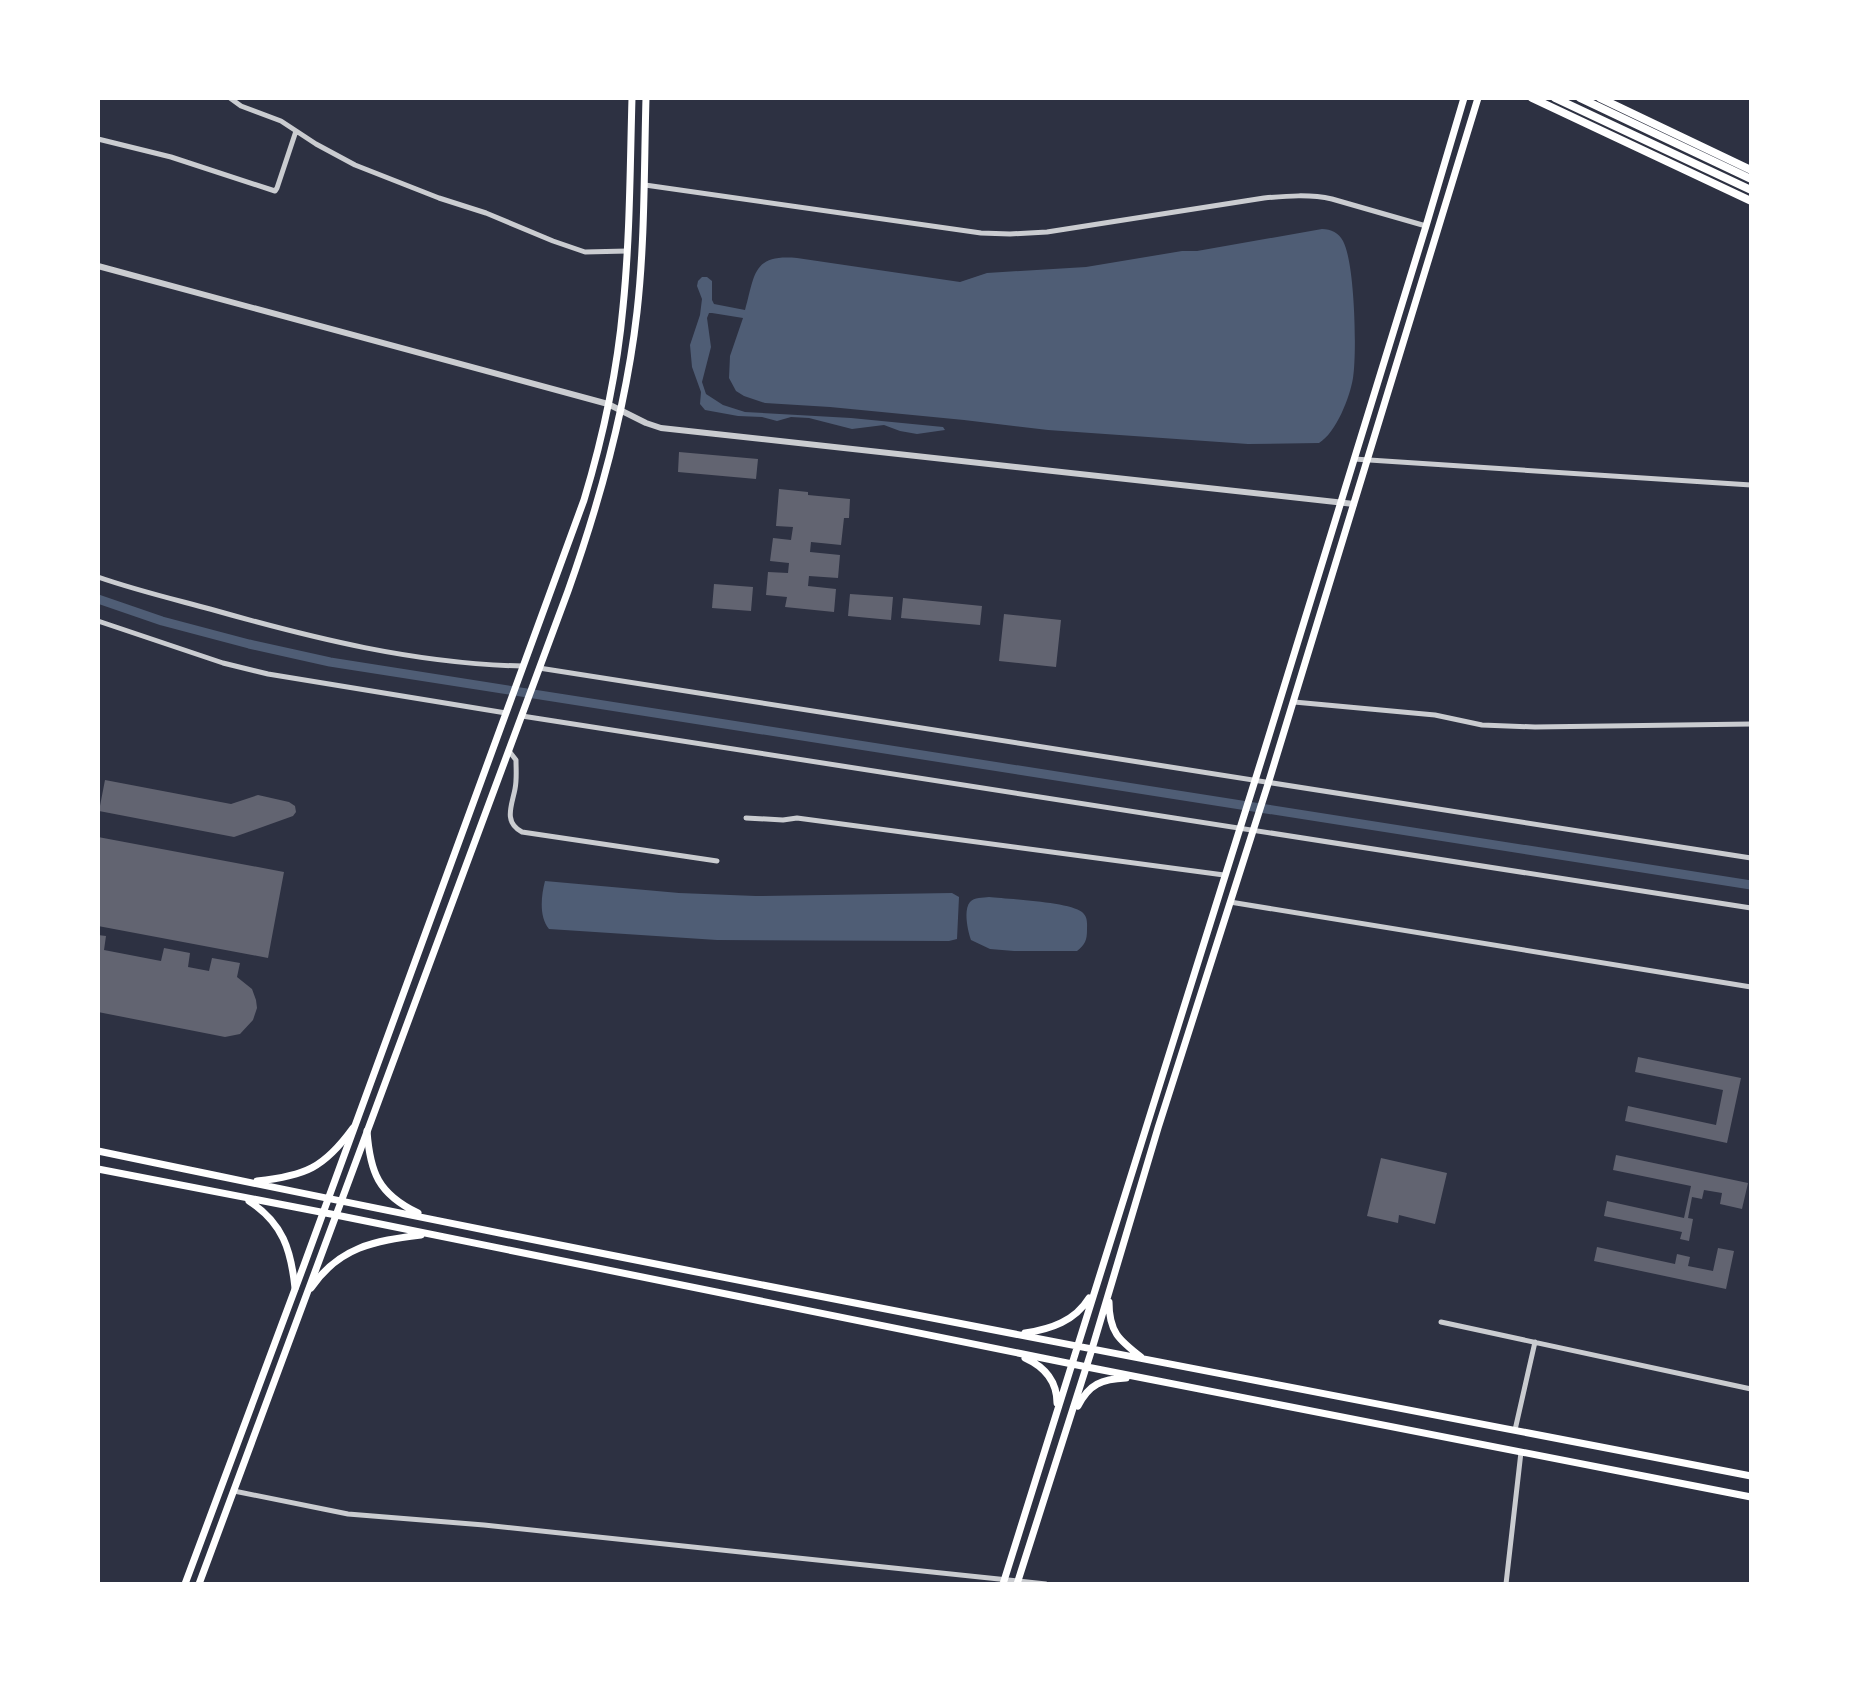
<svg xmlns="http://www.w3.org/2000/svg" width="1849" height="1682" font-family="'PT Serif',serif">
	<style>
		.water { fill: #4f5d75 }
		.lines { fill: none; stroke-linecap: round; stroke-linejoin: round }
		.canal { stroke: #4f5d75; stroke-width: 9 }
		.building { fill: #626471 }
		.minor { stroke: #caccd0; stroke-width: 5 }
		.tertiary { stroke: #caccd0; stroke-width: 6 }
		.secondary { stroke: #fff; stroke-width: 7 }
		.primary { stroke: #fff; stroke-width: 7 }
		.trunk { stroke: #fff; stroke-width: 8 }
	</style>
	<rect width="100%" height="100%" fill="#2d3142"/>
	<!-- water -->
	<path class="water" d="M1322 229C1331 229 1339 233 1343 241 1355 263 1357 353 1353 378 1350 397 1336 433 1319 443L1248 444 1048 430 964 420 830 407 765 403 744 396 736 391 729 378 730 356 743 318 712 313H709L707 318 711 347 702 382 706 394 723 405 745 412 851 418 943 427 945 430 917 434 900 431 884 425 852 429 809 418 791 417 777 421 762 417 738 416 705 410 700 404 701 392 692 367 690 345 700 315 702 299 697 286 698 281 702 277H707L712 281V300L714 304 745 310C755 275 752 254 797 258L960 282 987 273 1086 267 1182 251H1197Z
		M545 881 679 893 756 896 952 893 959 897 957 939 949 941 717 940 549 929C539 917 541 896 545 881Z
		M989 897C1008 899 1069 902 1082 912 1088 917 1087 923 1087 930 1087 940 1085 945 1077 951H1014L990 949 971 940C968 932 963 910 970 902 974 897 983 898 989 897Z"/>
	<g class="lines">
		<!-- canal -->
		<path class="canal" d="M98 599 162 621 249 644 330 662 1751 885"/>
	</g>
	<!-- building -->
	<path class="building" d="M679 452 758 459 756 479 678 472Z
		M779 489 808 492V495L850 499 849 518H844L841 545 811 542 810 552 840 555 838 578 809 576 808 586 836 589 834 612 785 607 787 597 766 595 768 572 788 573 789 563 770 561 773 538 791 540 793 527 776 526Z
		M714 584 753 587 751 611 712 608Z
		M850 594 893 597 891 620 848 616Z
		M903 598 982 606 980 625 901 618Z
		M1004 614 1061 620 1056 667 999 661Z
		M105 780 231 804 258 795 289 802 295 806 296 812 293 816 234 837 99 811Z
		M98 837 284 872 268 958 98 926Z
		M98 935 106 936 104 950 161 961 164 948 190 953 188 967 209 971 212 958 240 963 237 977 252 989 256 1000 257 1008 253 1020 240 1034 225 1037 98 1012Z
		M1638 1057 1741 1078 1727 1143 1625 1121 1628 1106 1716 1125 1723 1090 1635 1072Z
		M1616 1155 1748 1183 1742 1209 1720 1204 1722 1193 1704 1190 1702 1199 1692 1197 1688 1218 1693 1219 1689 1241 1680 1239 1682 1232 1604 1216 1607 1201 1684 1218 1691 1186 1613 1170Z
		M1381 1158 1447 1173 1435 1224 1399 1215 1398 1223 1367 1216Z
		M1597 1247 1675 1264 1677 1254 1690 1257 1688 1266 1713 1271 1718 1248 1734 1251 1726 1289 1594 1261Z"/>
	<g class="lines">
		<!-- minor -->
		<path class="minor" d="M230 98 241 106 281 121 316 144 355 165 439 198 486 213 553 241 585 252 627 251
			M98 139 171 157 275 191 277 188 296 131
			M645 185 981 233 1010 234 1047 232 1264 198C1287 196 1310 194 1332 199L1426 226
			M1354 459 1751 485
			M98 577C135 590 173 599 210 609 312 638 416 664 523 666
			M98 621 223 663 268 674 506 713
			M539 668 1751 858
			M1294 702 1435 715 1482 725 1535 727 1751 724
			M522 716 1751 908
			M509 751 516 760C516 770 517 779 515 789 512 805 503 822 522 832L717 861
			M746 818 783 820 797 818 1224 875
			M1230 902 1751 987
			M1441 1322 1751 1389
			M1515 1430 1535 1342
			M234 1491 348 1514 484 1525 1046 1584
			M1506 1584 1521 1452"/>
		<!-- tertiary -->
		<path class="tertiary" d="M98 266 608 404 646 423 661 428 1354 504"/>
		<!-- secondary -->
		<path class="secondary" d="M367 1131C370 1172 378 1194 418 1213
			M98 1151C648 1266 1200 1369 1751 1476
			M98 1169 336 1215 1087 1367 1751 1497
			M257 1181C305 1176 324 1168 353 1128
			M249 1201C283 1223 291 1250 295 1288
			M311 1288C339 1247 374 1241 421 1235
			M1109 1302C1109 1332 1119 1340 1141 1357
			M1025 1333C1051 1329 1075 1321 1089 1298
			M1025 1358C1045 1367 1057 1381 1057 1403
			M1078 1406C1089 1384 1102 1379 1126 1378
			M1003 1584 1263 755 1426 226 1464 98
			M1017 1584 1092 1349 1158 1128 1268 784 1478 98"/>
		<!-- primary -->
		<path class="primary" d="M185 1584 304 1265 584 500C603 437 617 373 623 307 630 238 630 168 632 98
			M199 1584 568 591C600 501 626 408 637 312 645 241 644 169 646 98"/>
		<!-- trunk -->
		<path class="trunk" d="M1532 98 1751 201
			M1555 98 1751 190
			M1580 98 1751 179
			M1600 98 1751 170"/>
	</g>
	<!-- border -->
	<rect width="1849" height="1682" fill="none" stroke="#ffffff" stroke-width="200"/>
</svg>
